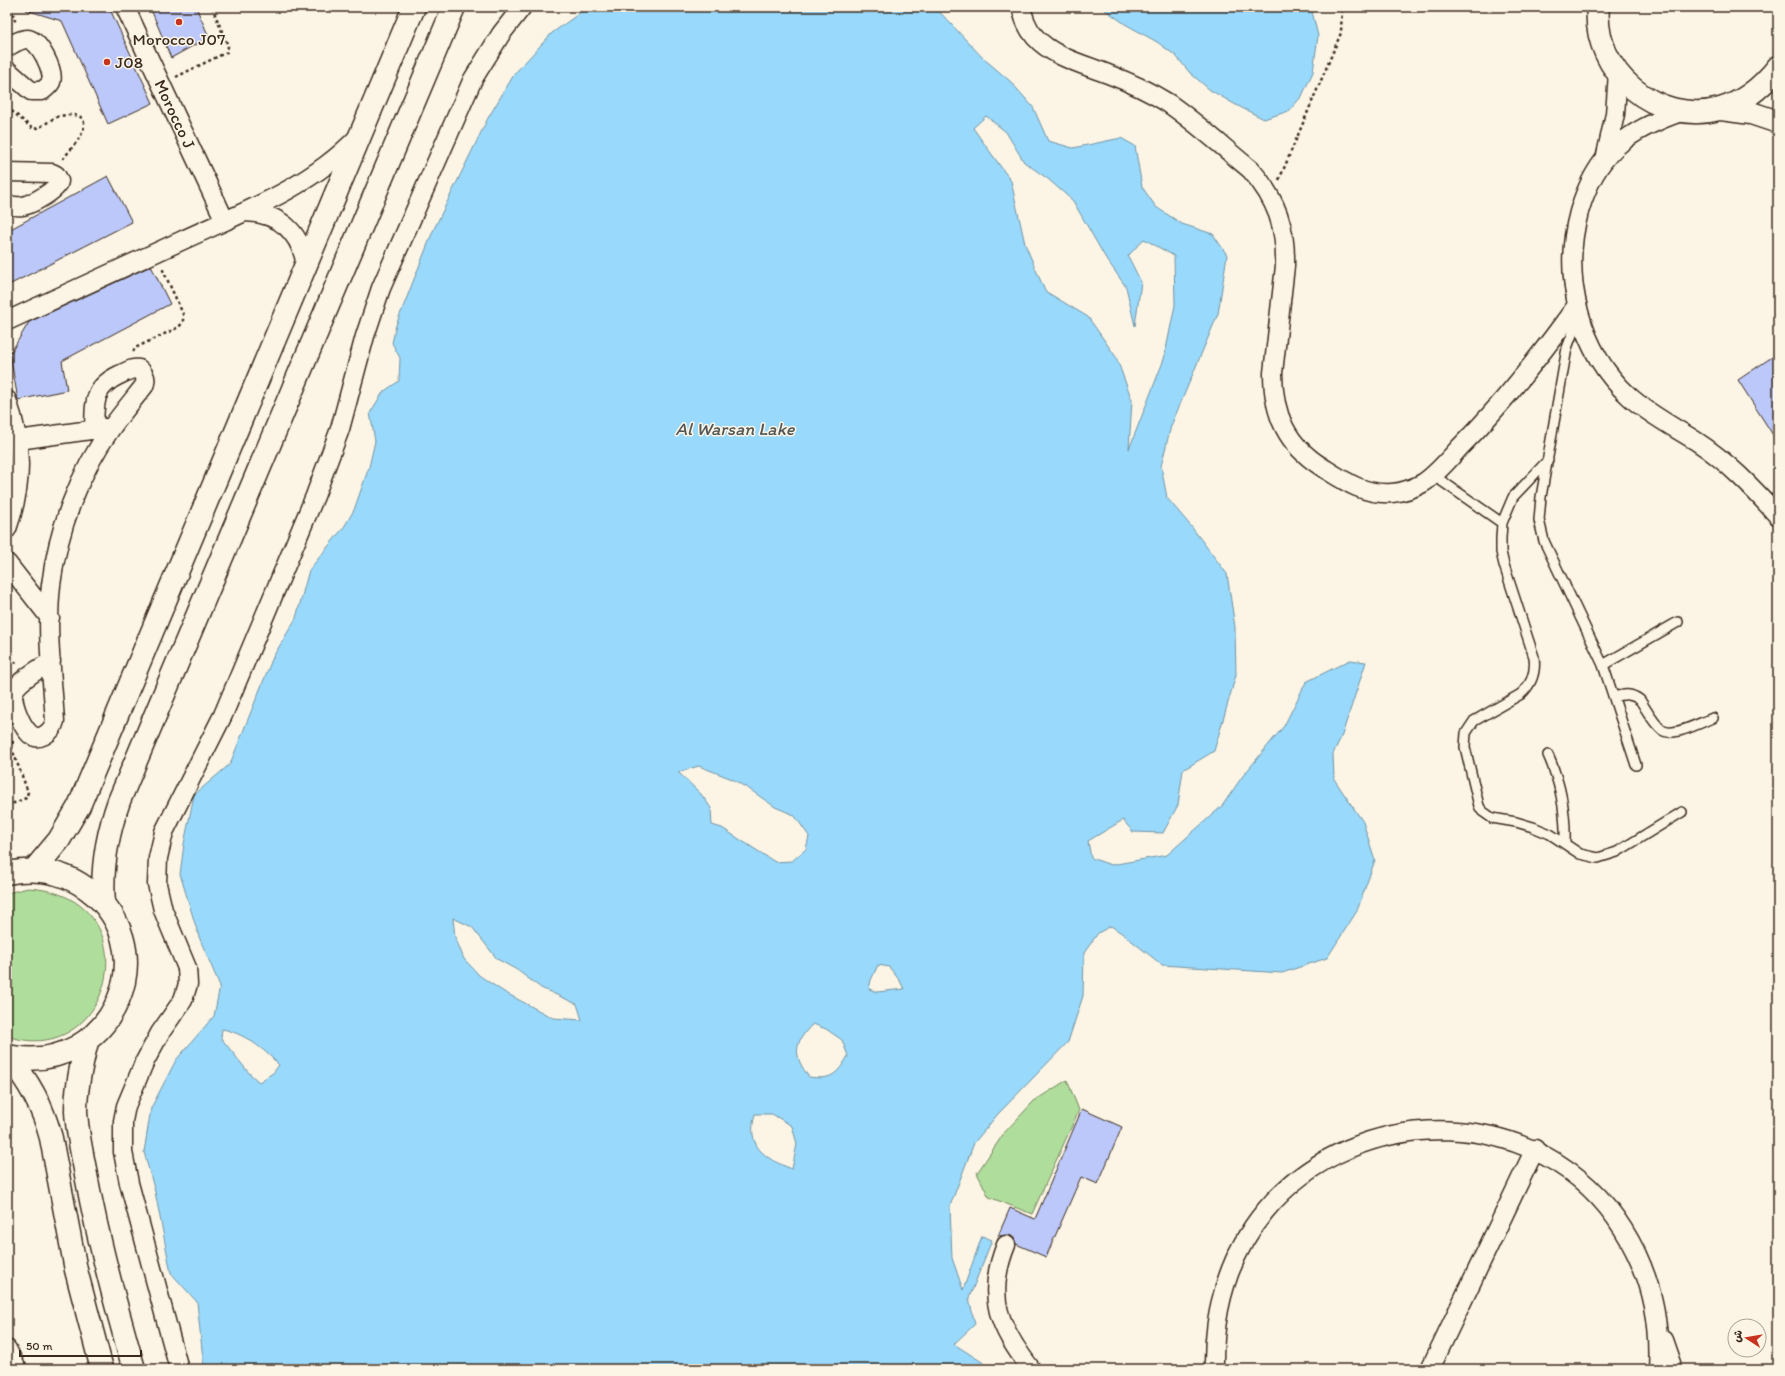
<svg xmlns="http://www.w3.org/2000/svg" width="1785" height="1376" font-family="Itim,'Playpen Sans Arabic',sans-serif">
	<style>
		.green { fill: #afdd9c; stroke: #75845d }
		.water { fill: #99d9fb; stroke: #7393a3; fill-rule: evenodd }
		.building { fill: #bbc8f9; stroke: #3b2a1e }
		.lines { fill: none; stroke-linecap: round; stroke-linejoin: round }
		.lane-casing { stroke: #3b2a1e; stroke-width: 12 }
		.street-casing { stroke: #3b2a1e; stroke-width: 21 }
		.secondary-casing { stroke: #3b2a1e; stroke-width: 25 }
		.path { stroke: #3b2a1e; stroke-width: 2.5; stroke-dasharray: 3 3; stroke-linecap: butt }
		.lane { stroke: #fcf5e5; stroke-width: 9 }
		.street { stroke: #fcf5e5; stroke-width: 18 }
		.secondary { stroke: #fcf5e5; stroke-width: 22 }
		.poi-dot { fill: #c8321e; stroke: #fcf5e5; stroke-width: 1.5 }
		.labels { text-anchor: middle; stroke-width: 3; stroke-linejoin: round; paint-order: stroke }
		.poi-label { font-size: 17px; fill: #3b2a1e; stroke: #fcf5e5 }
		.street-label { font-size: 17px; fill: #3b2a1e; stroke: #fcf5e5 }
		.water-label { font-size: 18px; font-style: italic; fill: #525655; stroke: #fcf5e5 }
	</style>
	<rect width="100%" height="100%" fill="#fcf5e5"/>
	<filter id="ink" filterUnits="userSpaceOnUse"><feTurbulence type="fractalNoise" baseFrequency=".025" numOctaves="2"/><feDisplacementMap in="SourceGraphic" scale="8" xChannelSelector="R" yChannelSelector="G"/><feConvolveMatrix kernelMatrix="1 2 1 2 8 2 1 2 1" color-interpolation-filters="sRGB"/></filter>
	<g filter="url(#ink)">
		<!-- green -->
		<path class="green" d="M28 888C155 895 114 1072 7 1036V893Z
			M1067 1080 1079 1110 1032 1214 989 1197 977 1173 1004 1133 1034 1101Z"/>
		<!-- water -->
		<path class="water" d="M588 7H935L983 58 1010 81 1033 107 1048 141 1073 148 1121 138 1135 146 1142 187 1156 207 1182 224 1213 234 1227 255 1218 314 1171 426 1161 466 1167 498 1190 525 1227 574 1235 627 1236 675 1214 751 1183 770 1178 805 1163 833 1133 832 1123 820 1088 841 1091 858 1111 865 1167 855 1222 806 1242 777 1284 726 1306 682 1350 660 1366 662 1342 735 1333 754 1334 779 1363 822 1375 860 1357 911 1327 958 1282 973 1162 965 1123 934 1111 926 1098 933 1084 953 1083 996 1068 1042 998 1114 974 1143 950 1206 952 1258 963 1290 982 1236 992 1240 969 1298 975 1324 954 1344 993 1369H204L197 1302 171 1273 155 1192 144 1152 151 1108 176 1060 214 1016 220 986 199 937 180 874 184 844 194 795 230 764 273 657 296 618 309 570 344 527 354 510 369 467 375 441 370 413 383 392 399 381 400 358 392 343 396 325 433 231 488 118 515 73 552 33ZM986 116 1006 132 1024 162 1048 179 1073 201 1105 257 1126 287 1135 326 1141 282 1128 256 1144 239 1174 256 1175 305 1164 359 1129 449 1132 400 1116 357 1088 317 1045 291 1025 244 1011 181 973 128ZM699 766 732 779 752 791 775 807 794 815 809 836 806 849 792 861 775 862 722 828 712 825 711 808 701 794 678 772ZM453 918 472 927 497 959 517 970 541 988 577 1004 582 1020 553 1018 504 992 480 976 464 959 455 937ZM878 965 889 967 900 981 904 989 877 992 869 989 871 980ZM813 1024 826 1029 842 1040 848 1056C837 1075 831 1080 809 1077 793 1056 793 1043 813 1024ZM222 1029C244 1033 264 1049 279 1065L273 1073 259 1082 249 1073 221 1038ZM755 1114H772L792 1126 797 1144 792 1169C764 1158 746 1147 755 1114Z
			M1101 7H1311L1318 36 1313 72 1302 96 1289 111 1264 119 1236 105 1210 90 1190 73 1176 56 1157 42 1125 24Z"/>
		<!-- building -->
		<path class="building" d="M27 7H109L153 103 108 124 62 21 26 10Z
			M150 7H196L209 37 171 58Z
			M108 176 132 222 7 286V231Z
			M151 266 170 304 62 361 67 390 18 400 10 354 29 322Z
			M1778 353V443L1738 380Z
			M1082 1109 1122 1127 1098 1184 1081 1177 1046 1257 1016 1244 1014 1238 1010 1235 998 1236 1010 1208 1035 1219Z"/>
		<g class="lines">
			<!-- lane casing -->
			<g class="lane-casing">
				<path id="lane" d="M1581 317 1575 327 1567 348 1541 497 1539 520 1544 541 1603 665 1636 765
					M1548 460 1513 497 1502 523 1501 538V552L1504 565 1534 657C1536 672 1532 684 1521 694L1474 721 1466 733 1465 747 1479 806 1482 811 1492 818 1516 822 1533 827 1550 834 1580 854 1598 858 1617 852 1682 812
					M1433 475 1502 523
					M1603 665 1678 622
					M1614 697C1624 694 1631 693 1640 700 1646 709 1653 723 1662 730 1673 738 1701 722 1713 718
					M1548 755C1561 784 1566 812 1565 843"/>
			</g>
			<!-- street casing -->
			<g class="street-casing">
				<path id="street" d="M125 7 225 221
					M1021 7C1024 18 1027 28 1035 37 1053 57 1083 64 1108 74 1129 82 1149 91 1168 103 1197 123 1224 148 1251 170 1277 200 1286 227 1285 266L1273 373C1273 415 1287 445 1322 467 1344 481 1364 495 1392 493 1403 492 1414 488 1423 483 1437 474 1449 459 1460 447 1504 403 1541 355 1577 305
					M7 47C13 44 20 39 27 39 39 39 55 72 51 82 49 86 46 88 42 91H31L7 70
					M1684 111C1627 130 1596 153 1579 212 1561 277 1580 352 1630 397 1650 415 1674 427 1696 441 1727 461 1753 488 1778 516
					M1606 155 1615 114 1618 73
					M7 172 52 173 56 175 59 181C58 190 32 204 23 206 17 207 12 206 7 204
					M245 212C279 213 300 231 306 265
					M7 321C66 294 124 267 183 240 244 212 310 187 357 138
					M7 400C23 444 23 485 7 529
					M18 440 105 428
					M7 563 50 618
					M51 661C40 669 22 678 15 689 9 699 21 724 28 732 37 744 52 733 55 721 52 676 46 630 51 585 58 529 79 473 112 427 122 413 133 400 144 386 147 379 145 374 139 369 131 368 126 372 119 375 92 388 95 403 94 430
					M1006 1245C985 1297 999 1327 1031 1369
					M1663 1340 1673 1369
					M7 1349 17 1369
					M179 1369 129 1183 123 1152V1121L126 1106 144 1063 160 1033 183 1000 188 984 187 968 163 910 157 884 158 858 164 832 223 715 315 496 340 429 365 336 381 288 473 79 501 34 522 7
					M1214 1369C1213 1312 1228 1256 1265 1211 1357 1099 1544 1102 1623 1229 1650 1272 1661 1319 1658 1369
					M1430 1369 1535 1149"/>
			</g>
			<!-- secondary casing -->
			<g class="secondary-casing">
				<path id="secondary" d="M1598 7C1592 72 1657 126 1720 109 1745 102 1763 86 1778 67
					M1721 109 1751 113 1778 122
					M34 870 59 840 79 806 414 7
					M7 873C32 868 58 870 80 884 172 941 114 1079 7 1056
					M104 903C101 867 107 835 119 801L454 7
					M87 1042C81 1065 76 1087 76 1111 77 1134 83 1157 87 1180 99 1244 116 1307 134 1369
					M8 1057C29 1081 43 1107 51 1138L76 1270 102 1369"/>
			</g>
			<!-- path -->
			<path class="path" d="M11 7 16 24
				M176 77 227 52 228 46 212 7
				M7 107 33 129C42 128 49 120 57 117 63 115 73 114 79 116 95 125 69 151 62 160
				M1279 180 1341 33 1342 7
				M133 352 135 348 179 327 183 322V314L162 268
				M7 652 17 664
				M7 806 26 798 28 792 12 749 13 740"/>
			<!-- lane -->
			<use href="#lane" class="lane"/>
			<!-- street -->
			<use href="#street" class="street"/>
			<!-- secondary -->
			<use href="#secondary" class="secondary"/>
		</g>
	</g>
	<!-- markers -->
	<g class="poi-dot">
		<circle cx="179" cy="22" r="4"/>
		<circle cx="107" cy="62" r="4"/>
	</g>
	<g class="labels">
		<!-- poi labels -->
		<g class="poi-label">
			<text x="179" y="45">Morocco J07</text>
			<text x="115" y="68" text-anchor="start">J08</text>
		</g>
		<!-- street labels -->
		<g class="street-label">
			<text transform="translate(175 114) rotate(65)" y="6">Morocco J</text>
		</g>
		<!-- water labels -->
		<g class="water-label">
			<text x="735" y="435">Al Warsan Lake</text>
		</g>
	</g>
	<!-- margin -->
	<rect width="1785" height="1376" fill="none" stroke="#fcf5e5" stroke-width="24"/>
	<rect x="12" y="12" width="1761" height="1352" fill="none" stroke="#3b2a1e" stroke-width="1.5" filter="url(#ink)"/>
	<!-- north arrow -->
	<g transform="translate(1747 1338) rotate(282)"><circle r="19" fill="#fcf5e5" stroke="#afa495"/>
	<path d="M0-3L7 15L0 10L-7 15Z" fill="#c8321e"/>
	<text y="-6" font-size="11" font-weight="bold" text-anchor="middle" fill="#3b2a1e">ش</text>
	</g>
	<!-- scale -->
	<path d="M20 1350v6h121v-6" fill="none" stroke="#3b2a1e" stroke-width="2"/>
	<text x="26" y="1350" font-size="12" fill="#3b2a1e" stroke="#fcf5e5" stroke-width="3" paint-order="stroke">50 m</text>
</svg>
